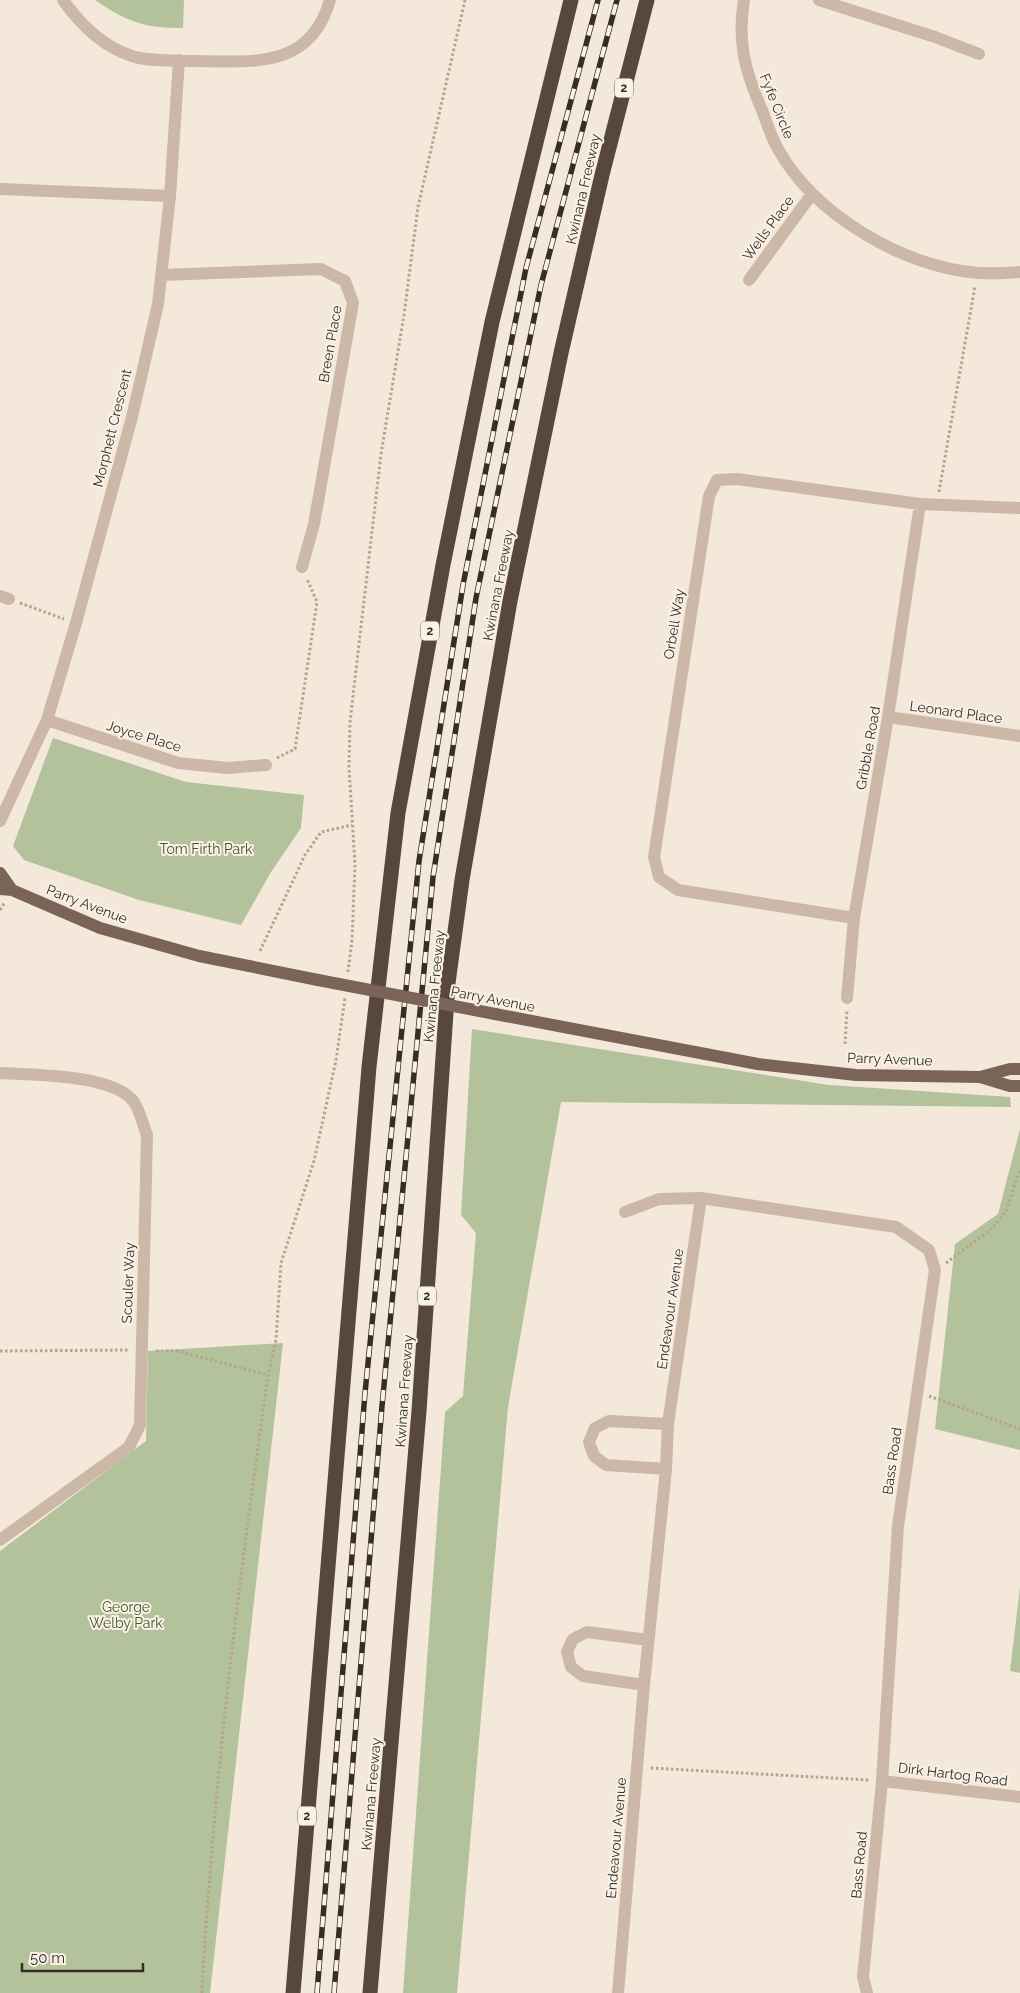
<svg xmlns="http://www.w3.org/2000/svg" width="1020" height="1993" font-family="Raleway,sans-serif">
	<style>
		.green { fill: #b3c29a }
		.lines { fill: none; stroke-linecap: round; stroke-linejoin: round }
		.path { stroke: #b7a290; stroke-width: 3; stroke-dasharray: 2.5 2.5; stroke-linecap: butt }
		.minor { stroke: #cbb8a6; stroke-width: 12 }
		.major { stroke: #796457; stroke-width: 12 }
		.highway { stroke: #58473e; stroke-width: 15 }
		.rail-casing { stroke: #372d27; stroke-width: 5.5 }
		.rail { stroke: #faf2e7; stroke-width: 4; stroke-dasharray: 11; stroke-linecap: butt }
		.major-bridge { stroke: #796457; stroke-width: 12 }
		.labels { text-anchor: middle; stroke-width: 4; stroke-linejoin: round; paint-order: stroke }
		.shield { fill: #faf2e7; stroke: #726861; stroke-width: 1 }
		.shield-label { font-size: 12px; font-weight: bold; fill: #372d27 }
		.street-label { font-size: 14px; fill: #372d27; stroke: #faf2e7 }
		.park-label { font-size: 14px; fill: #44562a; stroke: #faf2e7 }
	</style>
	<rect width="100%" height="100%" fill="#f3e8da"/>
	<!-- green -->
	<path class="green" d="M95 0H184L183 28C144 28 127 22 95 0Z
		M53 738 186 782 304 795 301 828 271 872 241 925 139 900 24 860 13 846Z
		M472 1029 829 1085 1010 1097 1011 1107 561 1102 508 1407 457 1993H403L445 1412 463 1396 476 1233 461 1215Z
		M1020 1129V1450L935 1429 955 1244 998 1214Z
		M283 1343 210 1993H0V1551L146 1441 148 1351Z
		M1020 1587V1673L1010 1671Z"/>
	<g class="lines">
		<!-- path -->
		<path class="path" d="M939 492 975 286
			M20 603 64 619
			M277 758 295 749 317 602 307 579
			M0 910 5 902
			M260 951 305 855 321 832 352 825
			M348 972 352 940 355 865 349 767 350 722 381 454 404 315 418 207 465 0
			M845 1044 847 1010
			M946 1263 991 1229 1006 1212 1020 1169
			M0 1351 129 1350
			M156 1351H177L268 1375
			M929 1396 1020 1429
			M651 1768 869 1780
			M202 1993C213 1786 239 1581 268 1375L276 1340 281 1263 314 1161 336 1060 345 998"/>
		<!-- minor -->
		<path class="minor" d="M63 0C80 24 104 47 132 56 149 62 179 60 197 61 255 62 311 68 330 0
			M744 0C737 42 745 71 762 110 767 123 771 137 778 149 815 215 903 267 978 273 992 274 1006 273 1020 272
			M819 0 935 37 979 54
			M0 189 170 196 158 304 132 417 76 623 47 720 0 821
			M170 196 179 60
			M162 275 321 269 345 281 353 303 314 524 302 567
			M749 280 812 194
			M0 596 9 599
			M888 717 1020 736
			M47 720 178 763 228 768 266 765
			M854 918 678 890 659 877 654 857 709 496 717 480 737 479 920 504 1020 508
			M847 998 854 918 888 717 920 504
			M0 1073C32 1075 114 1074 134 1102 140 1111 143 1125 147 1135L140 1425 129 1447 0 1540
			M625 1212 659 1199 701 1198 896 1227 929 1250 935 1270 898 1526 882 1781 863 1977 867 1993
			M666 1469 606 1465 594 1456 589 1442 595 1428 609 1421 668 1424
			M644 1685 583 1676 571 1667 567 1652 573 1639 587 1632 648 1640
			M882 1781 1020 1797
			M618 1993 644 1685 666 1469 668 1424 701 1198"/>
		<!-- major -->
		<path class="major" d="M0 873 12 890
			M0 889 12 890 100 928 199 956 318 980
			M495 1014 758 1064 856 1075 980 1077 1010 1086H1020
			M980 1077 1010 1069H1020"/>
		<!-- highway -->
		<path class="highway" d="M293 1993 369 1067 398 813 443 565 492 322 571 0
			M370 1993 419 1411 448 983 462 880 510 601 561 353 602 175 647 0"/>
		<!-- rail casing -->
		<g class="rail-casing">
			<path id="rail" d="M317 1993 365 1393 419 861 463 585 526 268 598 0
				M334 1993 382 1406 433 877 476 598 541 285 617 0"/>
		</g>
		<!-- rail -->
		<use href="#rail" class="rail"/>
		<!-- major-bridge -->
		<path class="major-bridge" d="M318 980 495 1014"/>
	</g>
	<g class="labels">
		<!-- shield labels -->
		<g class="shield">
			<rect x="615" y="78.5" width="18" height="19" rx="4"/>
			<rect x="421" y="621.5" width="18" height="19" rx="4"/>
			<rect x="418" y="1286.5" width="18" height="19" rx="4"/>
			<rect x="298" y="1806.5" width="18" height="19" rx="4"/>
		</g>
		<g class="shield-label">
			<text x="624" y="92">2</text>
			<text x="430" y="635">2</text>
			<text x="427" y="1300">2</text>
			<text x="307" y="1820">2</text>
		</g>
		<!-- street labels -->
		<g class="street-label">
			<text transform="translate(777 106) rotate(68)" y="5">Fyfe Circle</text>
			<text transform="translate(583 189) rotate(-77)" y="5">Kwinana Freeway</text>
			<text transform="translate(768 228) rotate(-54)" y="5">Wells Place</text>
			<text transform="translate(330 344) rotate(-80)" y="5">Breen Place</text>
			<text transform="translate(112 428) rotate(-76)" y="5">Morphett Crescent</text>
			<text transform="translate(498 585) rotate(-79)" y="5">Kwinana Freeway</text>
			<text transform="translate(674 624) rotate(-81)" y="5">Orbell Way</text>
			<text transform="translate(956 712) rotate(8)" y="5">Leonard Place</text>
			<text transform="translate(144 736) rotate(17)" y="5">Joyce Place</text>
			<text transform="translate(868 748) rotate(-80)" y="5">Gribble Road</text>
			<text transform="translate(87 904) rotate(21)" y="5">Parry Avenue</text>
			<text transform="translate(434 986) rotate(-84)" y="5">Kwinana Freeway</text>
			<text transform="translate(493 999) rotate(11)" y="5">Parry Avenue</text>
			<text transform="translate(890 1059) rotate(2)" y="5">Parry Avenue</text>
			<text transform="translate(128 1283) rotate(-88)" y="5">Scouler Way</text>
			<text transform="translate(670 1309) rotate(-82)" y="5">Endeavour Avenue</text>
			<text transform="translate(404 1391) rotate(-86)" y="5">Kwinana Freeway</text>
			<text transform="translate(892 1461) rotate(-82)" y="5">Bass Road</text>
			<text transform="translate(953 1774) rotate(7)" y="5">Dirk Hartog Road</text>
			<text transform="translate(371 1794) rotate(-85)" y="5">Kwinana Freeway</text>
			<text transform="translate(616 1838) rotate(-85)" y="5">Endeavour Avenue</text>
			<text transform="translate(859 1865) rotate(-85)" y="5">Bass Road</text>
		</g>
		<!-- park labels -->
		<g class="park-label">
			<text x="206" y="854">Tom Firth Park</text>
			<text x="126" y="1612">George<tspan x="126" dy="16">Welby Park</tspan></text>
		</g>
	</g>
	<!-- scale -->
	<path d="M22 1963v8h121v-8" fill="none" stroke="#372d27" stroke-width="2.5"/>
	<text x="30" y="1963" font-size="15" fill="#372d27" stroke="#faf2e7" stroke-width="4" paint-order="stroke">50 m</text>
</svg>
